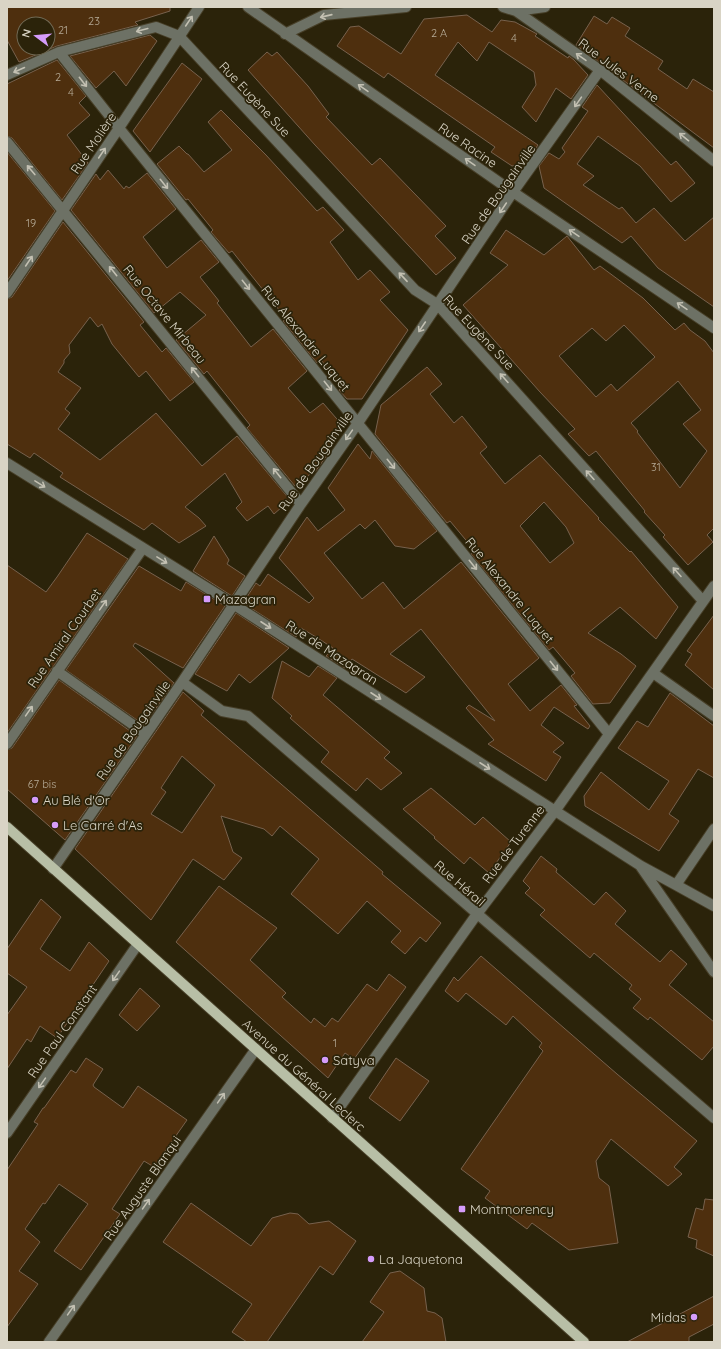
<svg xmlns="http://www.w3.org/2000/svg" width="721" height="1349" font-family="Quicksand,sans-serif">
	<style>
		.building { fill: #4e2f0e; stroke: #77614d; fill-rule: evenodd }
		.lines { fill: none; stroke-linecap: round; stroke-linejoin: round }
		.minor-casing { stroke: #473f28; stroke-width: 12 }
		.major-casing { stroke: #473f28; stroke-width: 12 }
		.minor { stroke: #6d7165; stroke-width: 10 }
		.major { stroke: #b8bfa6; stroke-width: 10 }
		.oneway { stroke: #c3c0b2 }
		.poi-dot { fill: #d59cfb; stroke: #2b230a; stroke-width: 1.5 }
		.labels { text-anchor: middle; stroke-width: 3.5; stroke-linejoin: round; paint-order: stroke }
		.number-label { font-size: 11px; fill: #b6ab97 }
		.street-label { font-size: 13px; fill: #d9d4c5; stroke: #2b230a }
		.poi-label { font-size: 13px; fill: #d9d4c5; stroke: #2b230a; text-anchor: start }
	</style>
	<rect width="100%" height="100%" fill="#2b230a"/>
	<!-- building -->
	<path class="building" d="M7 7H170V11L135 22 138 25 57 46 19 62 7 40ZM24 24H48V48H24Z
		M467 15 492 32 501 20 515 22 537 34 535 36 568 58 569 56 574 60 588 75 571 99 556 88 536 122 522 107 536 85 534 72 489 42 477 61 458 42 435 75 538 145 526 162 512 166 491 152 495 147 388 73 384 78 337 46 350 27 359 26 401 54 424 19Z
		M594 16 607 24 612 17 630 28 625 36 663 61 658 69 687 89 693 79 714 92V148L576 45Z
		M150 35 157 41 126 86 114 71 96 88 70 56Z
		M267 52 272 56 277 52 308 86 329 114 326 117 372 165 380 158 446 226 435 236 456 258 436 275 315 145 248 70Z
		M57 60 86 96 79 103 90 115 67 135 88 163 62 200 12 138 7 136V84Z
		M182 63 202 79 150 152 133 131Z
		M597 85 671 165 676 161 695 183 671 202 640 166 598 136 577 164 594 176 583 185 619 209 622 207 636 223 654 208 685 241 714 217V307L658 268 631 236 622 243 544 188 539 166 549 153 559 159 565 152 562 148 588 111 582 107Z
		M221 110 266 155 317 211 323 207 344 230 330 242 358 280 370 270 390 292 380 300 408 330 362 399H347L339 390 342 387 321 360 317 363 283 321 286 319 284 316 247 270 232 251 229 253 211 232 213 230 188 199 186 200 157 164 179 146 187 154H188L204 172 232 150 208 122Z
		M7 152 55 211 7 281Z
		M108 170 124 189 126 186 129 188 147 173 176 209 143 237 167 268 201 240 219 262 200 277 219 301 217 303 251 347 273 329 307 371 288 388 310 413 323 403 343 426 328 449 330 451 315 472 313 469 303 484 295 486 247 428 250 425 207 371 204 374 176 340 206 315 180 292 154 313 71 210 96 174 100 180Z
		M63 222 144 322 140 325 162 352 166 348 194 382 170 401 146 371 139 377 112 344 102 324 98 327 90 317 69 345 70 353 64 360V363L58 372 81 388 65 409 70 413 58 429 100 460 156 413 202 466 237 436 290 500 274 514 268 506 247 521 236 508 242 502 225 473 185 507 199 518 206 526 179 543 152 523 144 530 60 477 63 473 34 453 30 458 7 444V299L12 297Z
		M506 230 544 255 567 236 594 270 600 266 643 298 675 330 684 323 690 330 705 341 714 353V528L707 535 713 542 688 565 663 537 665 535 644 512 645 511 596 451 589 456 568 434 575 429 540 392 463 305 508 265 490 253ZM624 325 655 357 617 391 611 384 596 397 559 356 592 328 606 341ZM678 381 701 410 683 424 707 451 680 488 637 432 638 431 631 423Z
		M427 367 442 384 430 394 454 423 462 416 487 447 480 453 505 484 540 455 599 518 598 519 630 552 631 551 678 607 656 639 620 607 588 633 621 654 636 666 610 703 593 704 571 676 575 673 553 647 549 650 471 554 475 551 450 521 447 523 375 434 381 405ZM544 502 566 527 574 543 550 563 520 526Z
		M358 444 370 459 372 451 437 531 414 549 395 546 375 520 365 529 360 524 324 553 362 599 383 582 404 609 461 562 539 658 508 684 530 711 561 685 577 705 574 706 590 726 588 729 554 707 541 725 564 743 553 752 561 757 546 781 488 744 494 740 466 708 469 705 495 721 421 629 390 654 425 677 406 693 352 659 345 668 326 656 333 648 316 637 301 628 296 637 243 603 256 583 260 586 268 574 309 603 314 598 279 558 307 517 318 531 345 510 328 488Z
		M87 533 128 559 7 733V565L46 592 57 577Z
		M214 536 229 560 227 564 245 576 232 596 193 571Z
		M139 566 181 591 186 582 225 606 183 668 135 643 133 646 174 683 144 725 66 670Z
		M236 613 289 648 250 683 239 674 227 691 195 674Z
		M714 615V690L685 665 692 654 687 651Z
		M282 661 309 677 318 666 337 678 323 695 390 752 384 758 402 773 381 790 367 778 356 791 321 762 329 752 290 718 292 716 272 698Z
		M59 680 137 736 65 840 7 789V750L12 748Z
		M183 692 204 711 201 715 383 872 382 874 441 923 426 942 420 937 405 954 391 942 401 931 367 901 338 934 291 894 319 859 280 826 272 836 264 829 221 816 233 852 242 858 224 880 193 859 151 920 75 849ZM182 756 215 785 182 833 151 814 166 792 161 788Z
		M670 693 714 726V778L698 769 669 814 679 821 659 851 585 806 584 796 601 772 649 810 669 781 618 748 637 721 648 727Z
		M431 788 475 825 483 817 511 842 489 873 470 857 464 864 434 838 435 837 403 809Z
		M541 856 557 869 556 872 594 905 606 892 626 911 615 924 660 962 671 950 687 964 669 985 714 1022V1046L702 1060 650 1017 648 1020 633 1008 641 999 629 989 632 985 594 953 590 958 540 915 545 910 525 893 530 888 523 881Z
		M219 886 277 928 250 960 286 993 282 997 311 1023 314 1018 325 1027 332 1018 338 1022 367 984 377 991 389 974 406 987 354 1059 345 1053 328 1078 176 942Z
		M41 899 61 917 40 949 70 971 89 942 109 961 57 1038 40 1026 31 1042 27 1039 7 1069V1015L27 987 7 973V949Z
		M481 956 617 1074 697 1141 674 1167 682 1174 668 1186 611 1139 596 1161 599 1178 609 1186 618 1243 569 1250 532 1223 527 1229 485 1198 490 1191 461 1169 543 1051 539 1047 542 1043 513 1016 506 1025 466 993 458 1002 445 991 454 977 458 981Z
		M140 988 160 1006 137 1031 119 1015Z
		M86 1058 103 1069 93 1085 94 1087 123 1108 138 1086 187 1120 154 1167 144 1161 112 1209 120 1214 81 1270 54 1251 88 1204 59 1184 45 1204 43 1203 25 1229 40 1242 19 1271 38 1284 7 1327V1170L38 1124 34 1122 43 1108H44L71 1070 76 1073Z
		M396 1058 429 1081 400 1121 369 1098Z
		M705 1199 714 1200V1256L696 1248 697 1240 688 1237 696 1208 703 1210Z
		M191 1203 251 1246 272 1218 290 1213 298 1214 309 1224 329 1221 356 1241 333 1275 320 1266 267 1342H247L232 1332 252 1304 163 1242Z
		M400 1271 424 1288 427 1311 435 1313 442 1318 446 1342H362L384 1312 370 1302 390 1273Z
		M714 1296V1324L689 1337V1342H627Z"/>
	<g class="lines">
		<!-- minor casing -->
		<g class="minor-casing">
			<path id="minor" d="M248 7 513 192 714 328
				M503 7 516 11 600 70 714 161
				M516 11 545 7
				M285 34 324 15 406 7
				M59 52 119 128 609 734
				M7 75 59 52 156 27 179 36 415 290 437 304 703 601
				M7 142 301 504
				M7 293 119 128 199 7
				M7 463 233 604 641 866 676 885 714 906
				M57 671 146 734
				M653 673 714 716
				M182 682 222 711 248 716 714 1118
				M7 744 143 548
				M641 867 714 972
				M53 869 182 682 301 504 358 423 513 192 600 70
				M676 885 714 829
				M332 1118 477 914 555 811 714 586
				M7 1133 138 944
				M49 1342 256 1049"/>
		</g>
		<!-- major casing -->
		<g class="major-casing">
			<path id="major" d="M7 827 584 1342"/>
		</g>
		<!-- minor -->
		<use href="#minor" class="minor"/>
		<!-- major -->
		<use href="#major" class="major"/>
	</g>
	<!-- one-way arrows -->
	<defs><path id="oneway-shaft" d="M-6 0H5M1.5-3L5.5 0L1.5 3" fill="none" stroke-width="1.6" stroke-linecap="round" stroke-linejoin="round"/></defs>
	<g class="oneway">
		<use href="#oneway-shaft" transform="translate(326 16) rotate(167)"/>
		<use href="#oneway-shaft" transform="translate(189 21) rotate(-56)"/>
		<use href="#oneway-shaft" transform="translate(142 30) rotate(165)"/>
		<use href="#oneway-shaft" transform="translate(581 57) rotate(-145)"/>
		<use href="#oneway-shaft" transform="translate(19 70) rotate(156)"/>
		<use href="#oneway-shaft" transform="translate(83 82) rotate(52)"/>
		<use href="#oneway-shaft" transform="translate(363 88) rotate(-145)"/>
		<use href="#oneway-shaft" transform="translate(578 102) rotate(125)"/>
		<use href="#oneway-shaft" transform="translate(684 137) rotate(-141)"/>
		<use href="#oneway-shaft" transform="translate(102 153) rotate(-56)"/>
		<use href="#oneway-shaft" transform="translate(470 162) rotate(-145)"/>
		<use href="#oneway-shaft" transform="translate(31 170) rotate(-130)"/>
		<use href="#oneway-shaft" transform="translate(164 184) rotate(51)"/>
		<use href="#oneway-shaft" transform="translate(503 208) rotate(124)"/>
		<use href="#oneway-shaft" transform="translate(574 233) rotate(-146)"/>
		<use href="#oneway-shaft" transform="translate(29 261) rotate(-56)"/>
		<use href="#oneway-shaft" transform="translate(113 271) rotate(-129)"/>
		<use href="#oneway-shaft" transform="translate(403 277) rotate(-133)"/>
		<use href="#oneway-shaft" transform="translate(246 285) rotate(51)"/>
		<use href="#oneway-shaft" transform="translate(682 306) rotate(-146)"/>
		<use href="#oneway-shaft" transform="translate(422 327) rotate(124)"/>
		<use href="#oneway-shaft" transform="translate(195 372) rotate(-129)"/>
		<use href="#oneway-shaft" transform="translate(504 378) rotate(-132)"/>
		<use href="#oneway-shaft" transform="translate(328 386) rotate(51)"/>
		<use href="#oneway-shaft" transform="translate(349 435) rotate(125)"/>
		<use href="#oneway-shaft" transform="translate(391 464) rotate(51)"/>
		<use href="#oneway-shaft" transform="translate(277 473) rotate(-129)"/>
		<use href="#oneway-shaft" transform="translate(590 475) rotate(-132)"/>
		<use href="#oneway-shaft" transform="translate(40 484) rotate(32)"/>
		<use href="#oneway-shaft" transform="translate(162 560) rotate(32)"/>
		<use href="#oneway-shaft" transform="translate(473 565) rotate(51)"/>
		<use href="#oneway-shaft" transform="translate(677 572) rotate(-132)"/>
		<use href="#oneway-shaft" transform="translate(103 605) rotate(-55)"/>
		<use href="#oneway-shaft" transform="translate(266 625) rotate(33)"/>
		<use href="#oneway-shaft" transform="translate(554 666) rotate(51)"/>
		<use href="#oneway-shaft" transform="translate(376 696) rotate(33)"/>
		<use href="#oneway-shaft" transform="translate(29 711) rotate(-55)"/>
		<use href="#oneway-shaft" transform="translate(485 766) rotate(33)"/>
		<use href="#oneway-shaft" transform="translate(116 976) rotate(125)"/>
		<use href="#oneway-shaft" transform="translate(42 1083) rotate(125)"/>
		<use href="#oneway-shaft" transform="translate(221 1098) rotate(-55)"/>
		<use href="#oneway-shaft" transform="translate(146 1204) rotate(-55)"/>
		<use href="#oneway-shaft" transform="translate(71 1310) rotate(-55)"/>
	</g>
	<!-- markers -->
	<g class="poi-dot">
		<rect x="203" y="595" width="8" height="8" rx="2"/>
		<circle cx="35" cy="800" r="4"/>
		<circle cx="55" cy="825" r="4"/>
		<circle cx="325" cy="1060" r="4"/>
		<rect x="458" y="1205" width="8" height="8" rx="2"/>
		<circle cx="371" cy="1259" r="4"/>
		<circle cx="694" cy="1317" r="4"/>
	</g>
	<g class="labels">
		<!-- number labels -->
		<g class="number-label">
			<text x="94" y="25">23</text>
			<text x="63" y="34">21</text>
			<text x="439" y="37">2 A</text>
			<text x="514" y="42">4</text>
			<text x="58" y="81">2</text>
			<text x="71" y="96">4</text>
			<text x="31" y="227">19</text>
			<text x="656" y="471">31</text>
			<text x="42" y="788">67 bis</text>
			<text x="335" y="1047">1</text>
		</g>
		<!-- street labels -->
		<g class="street-label">
			<text transform="translate(619 70) rotate(37)" y="5">Rue Jules Verne</text>
			<text transform="translate(255 99) rotate(47)" y="5">Rue Eugène Sue</text>
			<text transform="translate(93 143) rotate(-56)" y="5">Rue Molière</text>
			<text transform="translate(468 145) rotate(35)" y="5">Rue Racine</text>
			<text transform="translate(498 194) rotate(-55)" y="5">Rue de Bougainville</text>
			<text transform="translate(165 314) rotate(51)" y="5">Rue Octave Mirbeau</text>
			<text transform="translate(479 332) rotate(47)" y="5">Rue Eugène Sue</text>
			<text transform="translate(306 338) rotate(51)" y="5">Rue Alexandre Luquet</text>
			<text transform="translate(315 461) rotate(-55)" y="5">Rue de Bougainville</text>
			<text transform="translate(510 590) rotate(51)" y="5">Rue Alexandre Luquet</text>
			<text transform="translate(64 638) rotate(-55)" y="5">Rue Amiral Courbet</text>
			<text transform="translate(332 652) rotate(33)" y="5">Rue de Mazagran</text>
			<text transform="translate(133 730) rotate(-55)" y="5">Rue de Bougainville</text>
			<text transform="translate(513 844) rotate(-53)" y="5">Rue de Turenne</text>
			<text transform="translate(460 883) rotate(41)" y="5">Rue Hérail</text>
			<text transform="translate(62 1031) rotate(-55)" y="5">Rue Paul Constant</text>
			<text transform="translate(304 1075) rotate(42)" y="5">Avenue du Général Leclerc</text>
			<text transform="translate(142 1188) rotate(-55)" y="5">Rue Auguste Blanqui</text>
		</g>
		<!-- poi labels -->
		<g class="poi-label">
			<text x="215" y="604">Mazagran</text>
			<text x="43" y="805">Au Blé d'Or</text>
			<text x="63" y="830">Le Carré d'As</text>
			<text x="333" y="1065">Satyva</text>
			<text x="470" y="1214">Montmorency</text>
			<text x="379" y="1264">La Jaquetona</text>
			<text x="686" y="1322" text-anchor="end">Midas</text>
		</g>
	</g>
	<!-- border -->
	<rect width="721" height="1349" fill="none" stroke="#d9d4c5" stroke-width="16"/>
	<!-- north arrow -->
	<g transform="translate(36 36) rotate(286)"><circle r="19" fill="#2b230a" stroke="#716a55"/>
	<path d="M0-3L7 15L0 10L-7 15Z" fill="#d59cfb"/>
	<text y="-6" font-size="11" font-weight="bold" text-anchor="middle" fill="#d9d4c5">N</text>
	</g>
</svg>
